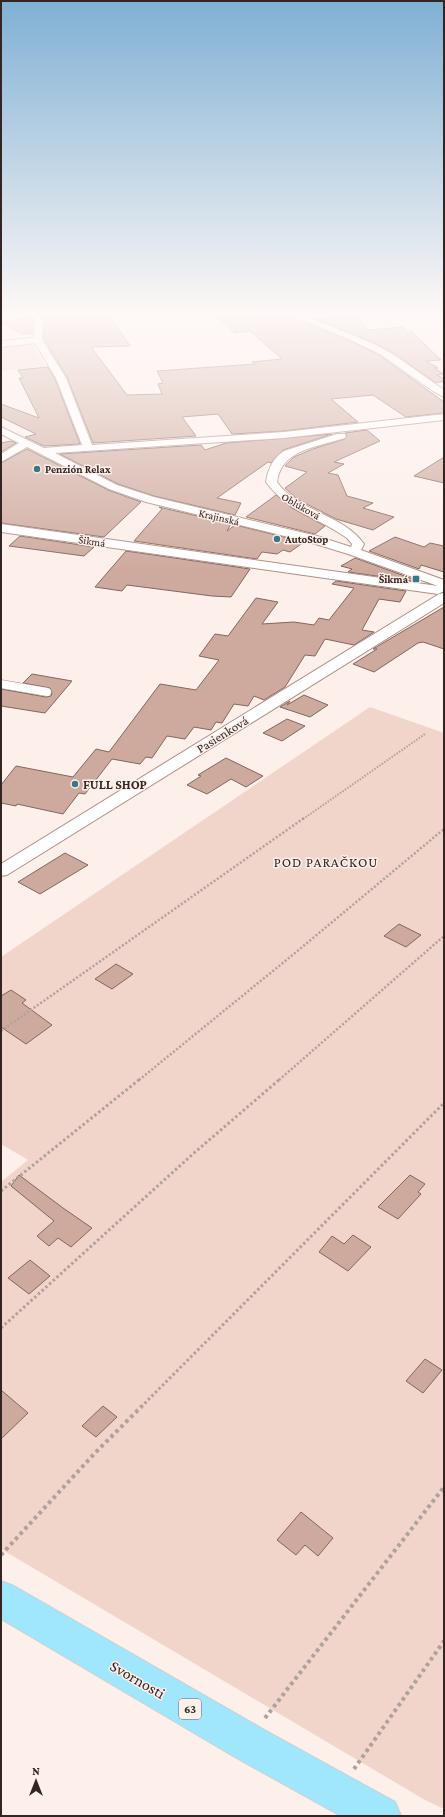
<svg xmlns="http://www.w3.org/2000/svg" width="445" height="1817" font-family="'Crimson Pro',serif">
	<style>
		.green { fill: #f1d4ca }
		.building { fill: #ceaa9e; stroke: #83665c }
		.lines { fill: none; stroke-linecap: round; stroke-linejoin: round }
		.lane-casing { stroke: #af8f85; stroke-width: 9 }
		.street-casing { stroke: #af8f85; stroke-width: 2 }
		.primary-casing { stroke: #d2cfce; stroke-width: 2 }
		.path-far3 { stroke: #afa19d; stroke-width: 2; stroke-dasharray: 1.5 1.5; stroke-linecap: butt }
		.path-far2 { stroke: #afa19d; stroke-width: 2.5; stroke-dasharray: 2 2; stroke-linecap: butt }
		.path-far1 { stroke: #afa19d; stroke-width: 3; stroke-dasharray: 2.5 2.5; stroke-linecap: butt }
		.path { stroke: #afa19d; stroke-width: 4; stroke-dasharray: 3.5 3.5; stroke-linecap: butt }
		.lane { stroke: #fff; stroke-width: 8 }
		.street { fill: #fff; fill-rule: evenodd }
		.primary { fill: #a0e6fd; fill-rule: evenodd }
		.poi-dot { fill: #38778c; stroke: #fdefea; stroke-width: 1.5 }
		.labels { text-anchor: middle; stroke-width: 3; stroke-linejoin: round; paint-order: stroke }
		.far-poi-label { font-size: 11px; font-weight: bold; fill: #332622; stroke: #fdefea; text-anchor: start }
		.far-street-label { font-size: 11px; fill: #332622; stroke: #fdefea }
		.shield { fill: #fdefea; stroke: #70625e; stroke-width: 1 }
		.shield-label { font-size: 12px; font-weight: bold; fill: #332622 }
		.street-label { font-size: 13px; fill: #332622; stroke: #fdefea }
		.poi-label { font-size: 13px; font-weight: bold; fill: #332622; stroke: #fdefea; text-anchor: start }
		.neighbourhood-label { font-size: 14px; letter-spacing: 1px; fill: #332622; stroke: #fdefea }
		.near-street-label { font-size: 16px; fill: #332622; stroke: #fdefea }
	</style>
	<rect width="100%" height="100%" fill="#fdefea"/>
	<!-- green -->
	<path class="green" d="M27 344H32L45 366 1 371V346Z
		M370 707 444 733V1809L425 1800 1 1549V1182L28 1160 1 1144V957Z"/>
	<!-- building -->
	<path class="building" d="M29 316H33V333L22 334 2 322 30 317Z
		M44 316H110L130 346 91 347 127 395 162 394 158 384 163 383 157 371 255 364 252 362 282 359 250 331 235 333 216 316 264 318 263 316H280L288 320H298L348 340 379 355 444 402V413L406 417 373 395 331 399 358 422 284 431 232 434 218 414 182 417 196 436 93 443 67 377 44 339Z
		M356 316 368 330 403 327 408 332H412L441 360 426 361 438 368H434L444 374 437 375 444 379V381L436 383 395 354 377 344 316 319Z
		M48 367 55 379 80 444 44 446 25 437 36 434 1 417V404L39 418 19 378H23L18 370Z
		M367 430 380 441 334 462 344 464 328 473 338 475 347 496 373 503 363 508 394 517 373 530 336 519 297 499 285 488 307 472 285 466 294 457 313 449 345 439 347 435 345 433Z
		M332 434 283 450 271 463 268 462 217 498 241 503 235 515 154 496 118 484 60 454 201 445 205 450 226 443Z
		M11 441 16 443 1 452V443Z
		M27 449 108 490 141 502 104 537 1 523V463Z
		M444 457V483L414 476Z
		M276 495 292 508 325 526 315 534 246 517Z
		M159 507 231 524 227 531 235 525 304 542 290 552 283 550 277 554 262 552 257 559 134 541 162 509Z
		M20 536 94 547 84 556 9 546Z
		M395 537 424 547 430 543 444 546V572L421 565 419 569 369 551Z
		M126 551 250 569 231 597 212 596 127 585 122 591 95 587Z
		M355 558 413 579 412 581 348 572 352 569 341 566Z
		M336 581 406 591 400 602 379 599 362 630 374 632 354 645 325 639 315 656 305 655 285 687 264 700 254 696 248 706 234 704 222 723 216 722 211 730 194 727 185 739 167 736 152 758 146 757 140 764 112 759 85 794 79 793 63 814 17 804 16 806 1 803V785L16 766 73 777 96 749 109 752 160 684 196 690 219 660 199 656 215 634 228 636 256 598 278 602 262 624 294 622 314 625 319 618 329 620 354 588 332 584Z
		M444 607V649L423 642 418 643 374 672 353 664 377 649H373Z
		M32 674 72 681 45 713 1 706V689L46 697 51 696 52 693 50 688 23 683Z
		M304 695 328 705 310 717 280 707 290 701 287 705Z
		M287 719 305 726 282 741 263 733Z
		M226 758 263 776 246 787 231 779 207 794 187 785 201 776 198 775Z
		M65 853 88 865 40 894 18 882Z
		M399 924 421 935 406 947 384 936Z
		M116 964 133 974 112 989 95 979Z
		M11 990 26 1000 22 1003 52 1025 26 1044 1 1027V996Z
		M19 1175 63 1208 92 1228 71 1247 58 1238 49 1246 37 1236 54 1221 11 1186Z
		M410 1175 425 1184 418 1192 421 1194 398 1219 378 1207Z
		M353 1235 371 1247 348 1271 319 1252 332 1236 344 1244Z
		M30 1260 50 1276 29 1294 8 1278Z
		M425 1359 442 1370 423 1393 406 1381Z
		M1 1390 28 1413 1 1439Z
		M103 1406 117 1417 96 1437 82 1426Z
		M301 1512 333 1538 318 1556 305 1545 296 1555 277 1540Z"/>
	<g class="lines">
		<!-- lane casing -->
		<g class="lane-casing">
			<path id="lane" d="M1 684 47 692"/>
		</g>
		<!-- street casing -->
		<g class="street-casing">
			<path id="street" d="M35 316H43L42 340 66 378 92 445 284 432 444 414V420L284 438 55 453 117 485 154 497 317 536 351 547 352 544 347 538C320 519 285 509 266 482 268 469 273 458 284 451L337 434H345L346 436 345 438C318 447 281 449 277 482 298 512 343 514 364 544L361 550 444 580V588L443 587 444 591 438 594 1 532V524L438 586 348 554 309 542 146 502 109 489 27 447 1 462V454L19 443 1 434V427L44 448 82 445 56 378 35 343 1 347V341L34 338Z
				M293 316H305L376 345 394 355 444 390V397L433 391 380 354 349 339Z
				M444 593V603L7 875 1 876V864L439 594Z"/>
		</g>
		<!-- primary casing -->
		<g class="primary-casing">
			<path id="primary" d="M1 1581 14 1586 261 1728 395 1802 401 1816H341L233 1756 1 1619Z"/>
		</g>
		<!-- path-far3 -->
		<path class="path-far3" d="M303 819 425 734"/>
		<!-- path-far2 -->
		<path class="path-far2" d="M1 1031 304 818
			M139 1080 295 953 444 829
			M279 1080 444 936"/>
		<!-- path-far1 -->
		<path class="path-far1" d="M1 1191 140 1079
			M1 1328 194 1153 280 1079
			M141 1407 444 1103"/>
		<!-- path -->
		<path class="path" d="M1 1555 95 1453 142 1406
			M265 1718 444 1487
			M354 1769 444 1641"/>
		<!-- lane -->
		<use href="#lane" class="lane"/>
		<!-- street -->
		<use href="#street" class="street"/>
		<!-- primary -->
		<use href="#primary" class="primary"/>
	</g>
	<!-- sky -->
	<linearGradient id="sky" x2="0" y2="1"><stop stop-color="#7fb0d4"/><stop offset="0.55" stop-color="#fef8f6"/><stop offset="1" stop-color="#fef8f6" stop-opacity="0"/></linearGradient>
	<rect width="445" height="571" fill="url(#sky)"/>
	<!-- markers -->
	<g class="poi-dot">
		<circle cx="37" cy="469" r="4"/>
		<circle cx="277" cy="539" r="4"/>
		<rect x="412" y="575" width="8" height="8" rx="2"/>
		<circle cx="75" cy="784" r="4"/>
	</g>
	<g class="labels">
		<!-- far-poi labels -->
		<g class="far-poi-label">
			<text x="45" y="473">Penzión Relax</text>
			<text x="285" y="543">AutoStop</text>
			<text x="408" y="583" text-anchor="end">Šikmá</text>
		</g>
		<!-- far-street labels -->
		<g class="far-street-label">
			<text transform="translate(301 506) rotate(30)" y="4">Oblúková</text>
			<text transform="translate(219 517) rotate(13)" y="4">Krajinská</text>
			<text transform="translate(92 541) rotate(8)" y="4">Šikmá</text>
		</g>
		<!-- shield labels -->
		<rect class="shield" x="179" y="1699" width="22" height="20" rx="3"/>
		<g class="shield-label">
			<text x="190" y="1713">63</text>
		</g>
		<!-- street labels -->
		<g class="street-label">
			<text transform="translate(222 734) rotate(-32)" y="5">Pasienková</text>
		</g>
		<!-- poi labels -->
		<g class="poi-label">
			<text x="83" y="789">FULL SHOP</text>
		</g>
		<!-- neighbourhood labels -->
		<g class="neighbourhood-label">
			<text x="326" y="867">POD PARAČKOU</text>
		</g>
		<!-- near-street labels -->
		<g class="near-street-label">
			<text transform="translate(138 1679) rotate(30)" y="6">Svornosti</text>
		</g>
	</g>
	<!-- border -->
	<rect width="445" height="1817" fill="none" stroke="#332622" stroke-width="4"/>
	<!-- north arrow -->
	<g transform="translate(36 1781)" stroke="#fdefea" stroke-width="3" paint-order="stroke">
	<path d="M0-3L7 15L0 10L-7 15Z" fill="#332622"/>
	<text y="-6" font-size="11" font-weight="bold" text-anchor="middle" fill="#332622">N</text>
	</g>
</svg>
